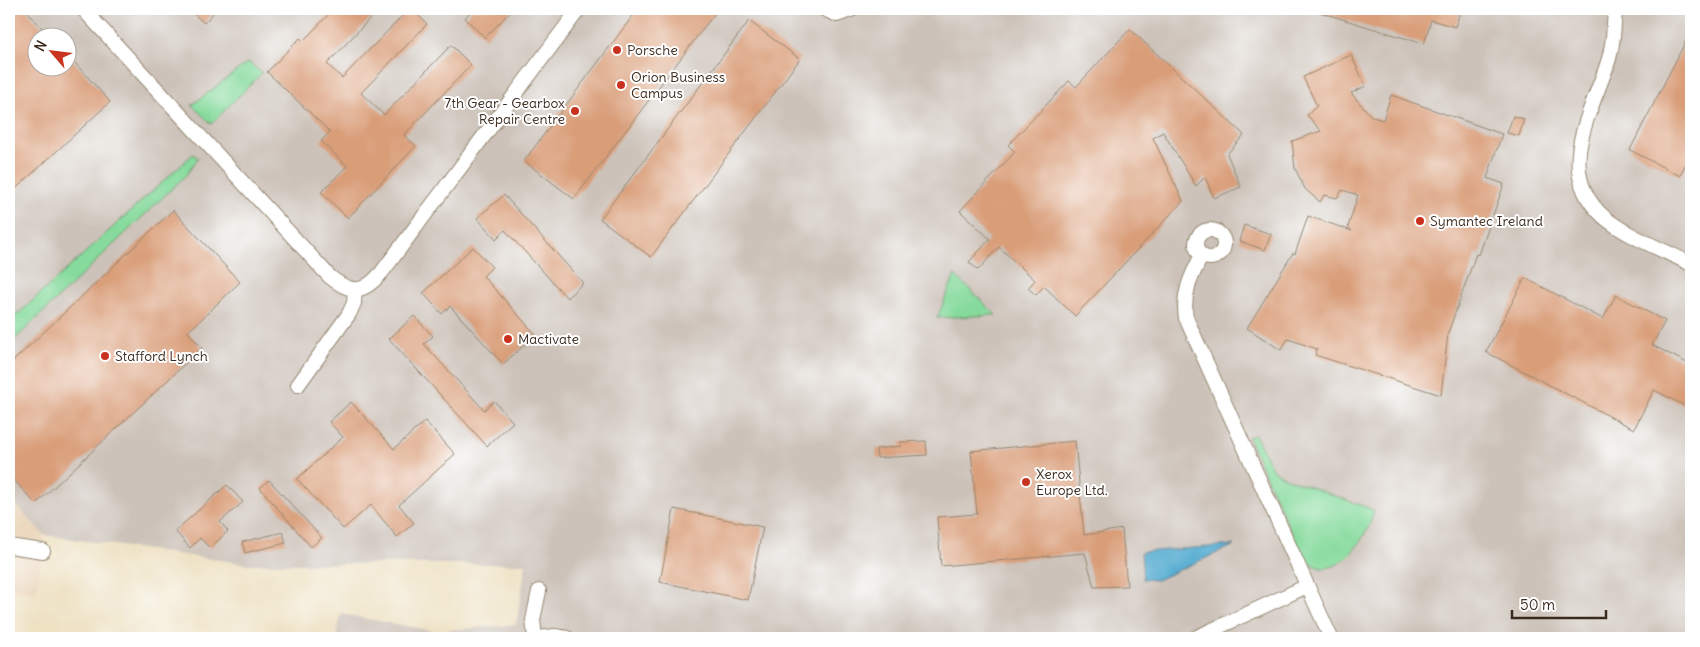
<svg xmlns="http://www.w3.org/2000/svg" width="1700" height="647" font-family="Delius,sans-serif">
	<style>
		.built { fill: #e9d4b8 }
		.industrial { fill: #ccc2b9; fill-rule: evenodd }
		.green { fill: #85da9c; stroke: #60825d }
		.water { fill: #53abd0; stroke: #476a77 }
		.building { fill: #d99d78 }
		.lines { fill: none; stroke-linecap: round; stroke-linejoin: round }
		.minor-casing { stroke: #948670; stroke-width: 16 }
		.minor { stroke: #fff; stroke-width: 14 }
		.poi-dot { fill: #c8321e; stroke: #fff; stroke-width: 2 }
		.labels { text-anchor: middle; stroke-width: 4; stroke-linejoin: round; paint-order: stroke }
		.poi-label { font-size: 14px; fill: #3b2a1e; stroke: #fff; text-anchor: start }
	</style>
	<rect width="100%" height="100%" fill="#fff"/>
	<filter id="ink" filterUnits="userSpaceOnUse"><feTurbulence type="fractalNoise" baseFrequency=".02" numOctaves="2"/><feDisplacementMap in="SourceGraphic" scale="10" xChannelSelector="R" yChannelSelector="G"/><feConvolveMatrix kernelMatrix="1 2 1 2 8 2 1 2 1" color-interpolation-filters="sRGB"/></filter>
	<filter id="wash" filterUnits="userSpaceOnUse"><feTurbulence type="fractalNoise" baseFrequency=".0096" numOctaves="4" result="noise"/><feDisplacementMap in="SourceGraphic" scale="20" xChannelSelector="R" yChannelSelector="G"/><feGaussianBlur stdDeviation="1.12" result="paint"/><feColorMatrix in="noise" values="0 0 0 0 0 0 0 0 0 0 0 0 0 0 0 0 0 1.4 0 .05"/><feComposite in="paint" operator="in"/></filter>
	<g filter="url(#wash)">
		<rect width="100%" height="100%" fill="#eee1c2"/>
		<!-- built -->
		<path class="built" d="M9 497 44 535 37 594 9 589Z"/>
		<!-- industrial -->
		<path class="industrial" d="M9 9H1691V638H336L341 614 433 631 516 625 526 564H247L44 535 9 497ZM38 38H68V68H38Z"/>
		<!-- green -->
		<path class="green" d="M248 62 262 73 211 124 192 105Z
			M193 154 198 158 186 175 9 345V318L18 314Z
			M955 275 996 315 937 318Z
			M1255 435 1273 470 1286 478 1374 510C1371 529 1349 566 1326 568 1318 569 1311 564 1304 560L1248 437Z"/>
		<!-- water -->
		<path class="water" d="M1235 545 1157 580 1143 579 1141 552Z"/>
		<g id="blocks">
			<!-- building -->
			<path class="building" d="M9 9H25L51 38H38V68H68V55L110 102 9 195Z
				M188 9H217L204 23Z
				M334 9H379L327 64 342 78 409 9H412L427 24 361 93 384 115 451 45 471 65 404 135 416 146 348 218 321 192 347 166 321 141 330 132 267 72 300 38 303 41Z
				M473 9H513L485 38 465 18Z
				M638 9H718L574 199 524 161Z
				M1316 9H1461L1455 27 1431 20 1424 44 1316 11Z
				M749 21 800 59 651 257 600 219Z
				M1130 29 1244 135 1227 154 1241 187 1214 198 1205 177 1196 186 1163 132 1153 138 1183 201 1075 316 1044 286 1036 295 1028 288 1035 280 999 247 978 270 969 262 990 239 960 211 1015 152 1008 145 1069 81 1076 87Z
				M1691 31V169L1685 165 1680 176 1630 150Z
				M1351 55 1366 86 1351 93 1372 117 1383 120 1391 95 1502 134 1487 178 1504 184 1479 255 1476 254 1448 333 1441 395 1315 355 1317 349 1288 339 1281 350 1247 328 1293 253 1295 254 1308 216 1352 231 1348 227 1358 195 1342 190 1337 198 1324 195 1320 202 1305 189 1295 168 1292 141 1321 131 1307 115 1317 106 1303 77Z
				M1513 116 1524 119 1519 136 1507 133Z
				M504 195 583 283 567 298 505 230 496 239 477 218Z
				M173 210 240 282 188 332 202 348 36 504 9 475V365Z
				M1244 225 1271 234 1265 250 1239 241Z
				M473 247 492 267 483 276 536 335 503 364 450 306 442 314 423 293Z
				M1525 278 1603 319 1616 295 1665 321 1652 345 1691 365V409L1654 390 1634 429 1486 352Z
				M414 316 433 336 424 344 484 410 494 401 513 422 487 446 389 339Z
				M351 402 394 449 425 421 455 454 399 505 414 523 397 537 371 505 343 529 297 479 343 437 329 422Z
				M926 441 927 455 877 458 876 449 901 446 900 442Z
				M1075 441 1084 535 1122 529 1127 586 1094 587 1085 553 941 566 937 517 977 514 971 451Z
				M269 480 322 538 311 547 260 488Z
				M227 485 243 502 220 522 228 531 210 548 200 538 190 548 175 531Z
				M674 509 763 527 748 600 660 582Z
				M283 532 286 543 245 553 242 542Z"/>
		</g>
	</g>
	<g filter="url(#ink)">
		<use href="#blocks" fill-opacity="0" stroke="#948670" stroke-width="1"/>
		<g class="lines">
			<!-- minor casing -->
			<g class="minor-casing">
				<path id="minor" d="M83 9 330 277C353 295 364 293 382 272L579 9
					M824 9 837 15 853 9
					M1615 9C1614 27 1613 48 1607 65 1590 115 1554 173 1604 217 1626 236 1664 250 1691 264
					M1196 244a14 14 0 1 1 28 0a14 14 0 1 1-28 0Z
					M1202 255C1191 276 1182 294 1186 318L1331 638
					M298 385 349 314 354 303 355 289
					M9 546 43 551
					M535 638 533 620 539 591
					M539 638 555 636 567 638
					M1195 638 1307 586"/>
			</g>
			<!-- minor -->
			<use href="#minor" class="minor"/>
		</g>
	</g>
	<!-- markers -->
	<g class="poi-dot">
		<circle cx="617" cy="50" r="5"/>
		<circle cx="621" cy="85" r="5"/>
		<circle cx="575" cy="111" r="5"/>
		<circle cx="1420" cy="221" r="5"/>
		<circle cx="508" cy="339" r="5"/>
		<circle cx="105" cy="356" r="5"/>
		<circle cx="1026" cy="482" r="5"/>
	</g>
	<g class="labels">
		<!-- poi labels -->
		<g class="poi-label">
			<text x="627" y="55">Porsche</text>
			<text x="631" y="82">Orion Business<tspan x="631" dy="16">Campus</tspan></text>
			<text x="565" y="108" text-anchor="end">7th Gear - Gearbox<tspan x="565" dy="16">Repair Centre</tspan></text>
			<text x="1430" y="226">Symantec Ireland</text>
			<text x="518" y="344">Mactivate</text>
			<text x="115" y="361">Stafford Lynch</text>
			<text x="1036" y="479">Xerox<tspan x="1036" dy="16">Europe Ltd.</tspan></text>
		</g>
	</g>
	<!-- margin -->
	<rect width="1700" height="647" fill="none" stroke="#fff" stroke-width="30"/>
	<!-- north arrow -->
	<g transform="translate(52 52) rotate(298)"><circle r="24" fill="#ffffff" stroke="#b1aaa5"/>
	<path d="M0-4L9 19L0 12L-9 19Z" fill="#c8321e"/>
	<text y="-8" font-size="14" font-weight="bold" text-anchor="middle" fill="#3b2a1e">N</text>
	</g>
	<!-- scale -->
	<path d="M1512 610v8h94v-8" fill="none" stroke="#3b2a1e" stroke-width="2.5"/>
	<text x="1520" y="610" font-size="15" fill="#3b2a1e" stroke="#ffffff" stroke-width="4" paint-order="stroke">50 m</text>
</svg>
